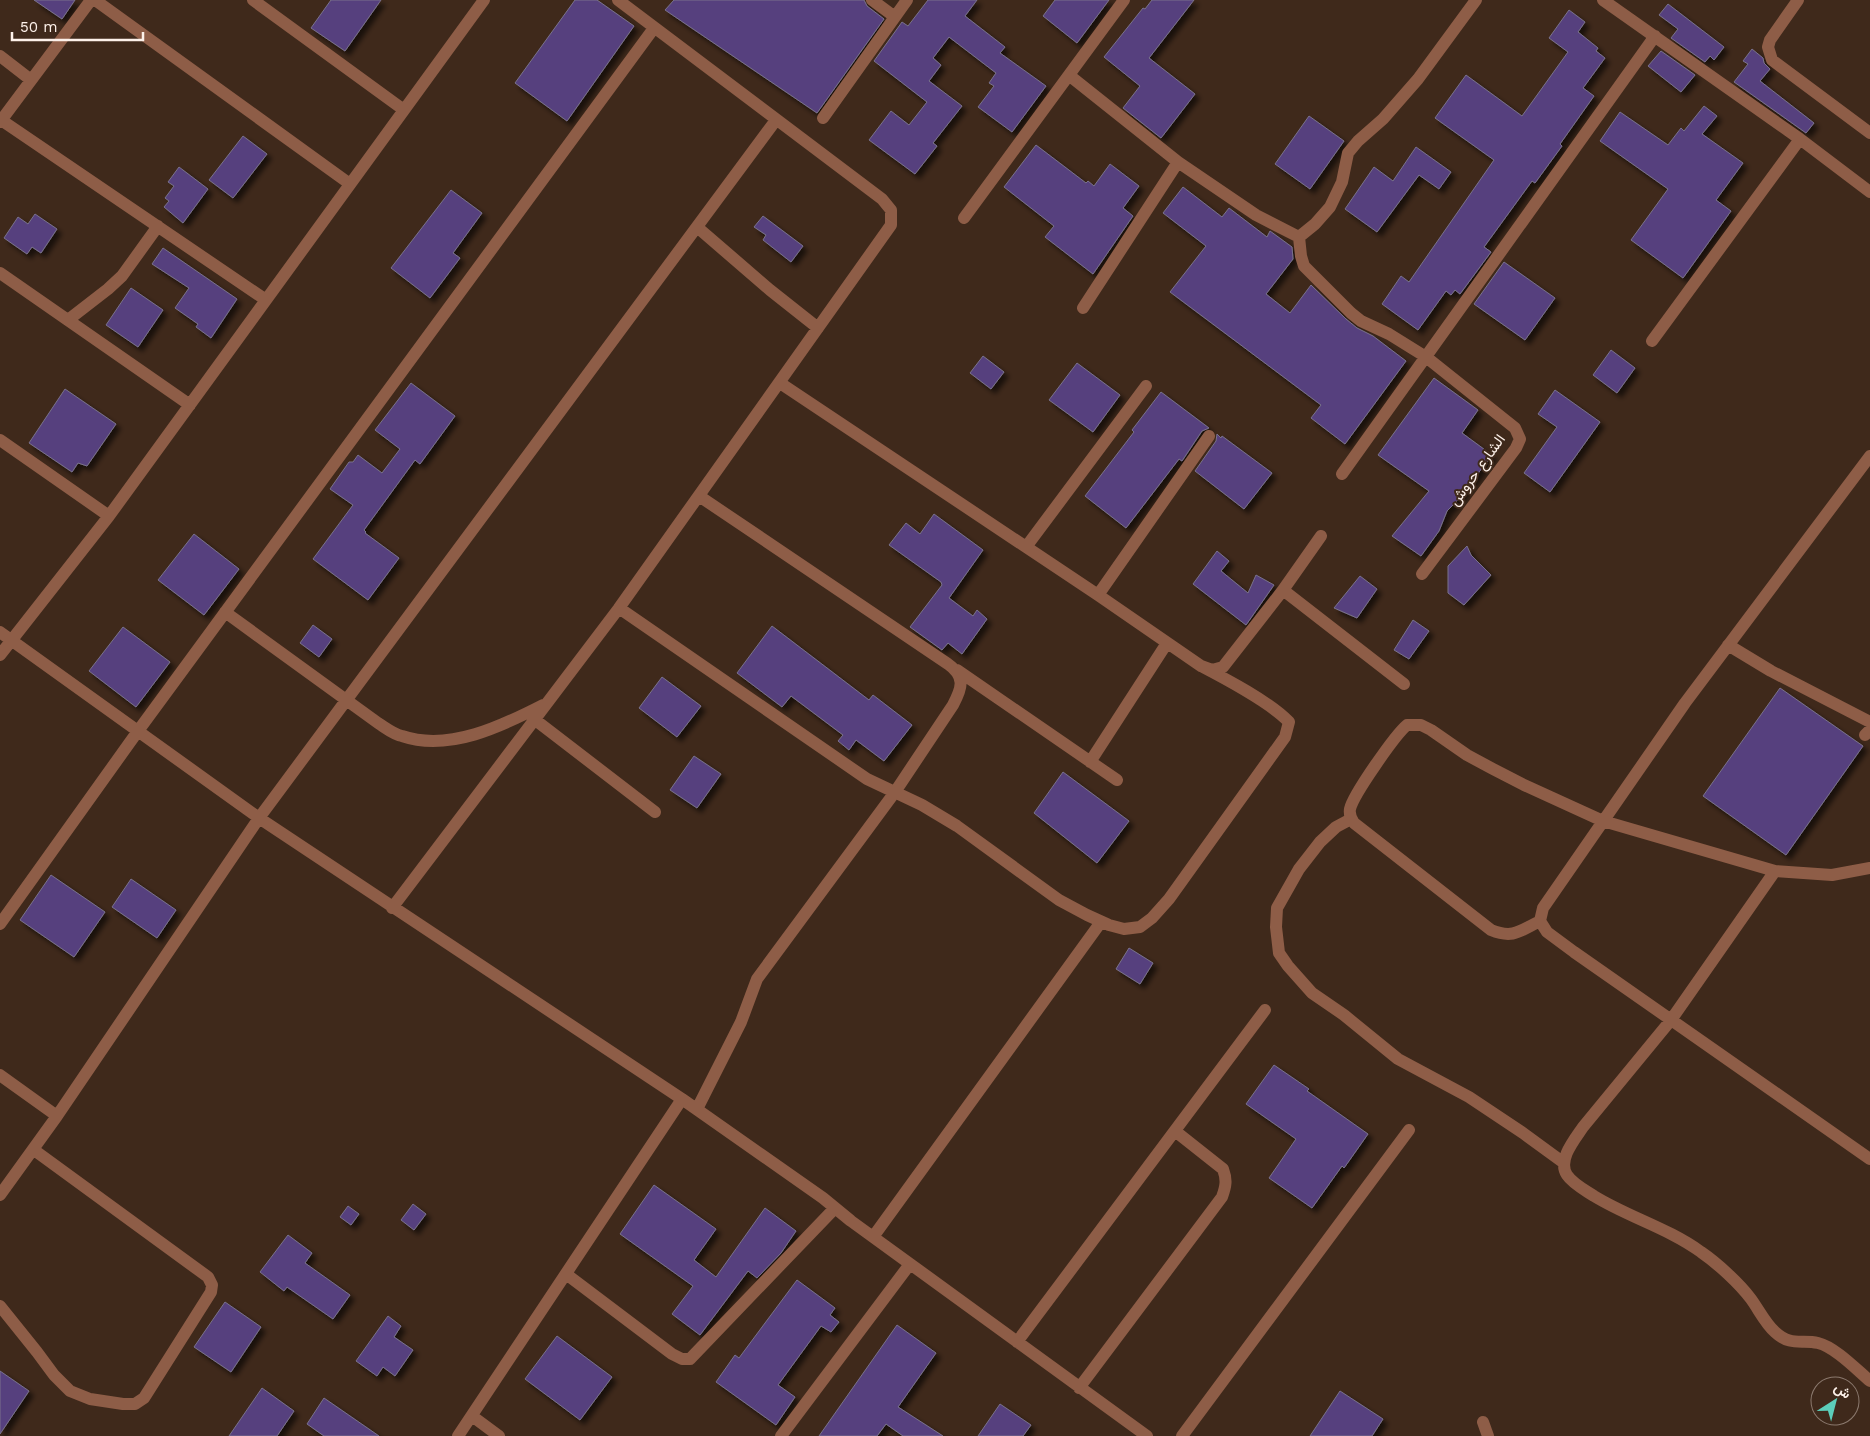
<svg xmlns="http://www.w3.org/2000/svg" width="1870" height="1436" font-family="'Work Sans',Vazirmatn,sans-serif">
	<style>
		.building { fill: #56407e; stroke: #79728c; filter: url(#shadow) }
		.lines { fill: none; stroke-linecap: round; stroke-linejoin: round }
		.minor { stroke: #8e5d47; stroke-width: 12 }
		.labels { text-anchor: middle; stroke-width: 4; stroke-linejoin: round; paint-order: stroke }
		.street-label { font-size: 15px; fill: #fdf1ea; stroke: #3f291b }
	</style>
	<defs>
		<filter id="shadow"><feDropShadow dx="4.5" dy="4.5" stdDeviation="2.5" flood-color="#0009"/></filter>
	</defs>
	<rect width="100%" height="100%" fill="#3f291b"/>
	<!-- building -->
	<path class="building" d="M34 0H75L62 19Z
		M331 0H381L345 51 311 28Z
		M575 0H597L634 26 567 121 515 83Z
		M674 0H864L867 6 884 19 817 113 665 10Z
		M928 0H977L965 16 1005 47 1000 53 1046 86 1012 132 978 107 994 86 989 83 996 73 949 37 933 58 941 65 929 81 962 106 933 143 937 146 915 174 869 140 891 111 909 125 927 102 874 61 902 22 908 26Z
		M1055 0H1109L1077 43 1043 16Z
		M1152 0H1194L1149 58 1195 94 1161 138 1123 108 1140 86 1104 57 1143 8 1145 9Z
		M1668 4 1724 47 1714 60 1710 56 1705 62 1671 38 1678 29 1659 15Z
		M1569 10 1585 22 1578 32 1598 48 1596 51 1605 58 1583 88 1594 96 1560 144 1562 146 1535 183 1532 181 1484 247 1491 252 1460 294 1455 290 1451 295 1446 291 1418 330 1382 304 1401 276 1409 282 1494 160 1435 118 1466 75 1522 116 1568 52 1549 38Z
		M1752 49 1763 58 1764 63 1770 69 1760 81 1814 123 1806 133 1734 82 1748 64 1743 61Z
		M1661 51 1695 75 1681 92 1648 66Z
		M1704 106 1717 116 1702 134 1743 163 1716 200 1731 211 1683 278 1631 240 1668 189 1600 141 1620 112 1668 145 1681 128 1684 131Z
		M1309 116 1344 141 1310 189 1275 164Z
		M243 136 267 154 233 198 209 180Z
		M1036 145 1086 183 1088 181 1094 186 1110 164 1139 186 1123 208 1133 216 1093 274 1045 237 1054 226 1004 187Z
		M1416 147 1451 172 1439 189 1419 175 1377 232 1345 209 1374 167 1393 181Z
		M179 167 208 189 183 223 164 207 169 201 165 198 174 186 168 182Z
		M1183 187 1222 217 1229 208 1267 237 1270 231 1292 247 1293 259 1266 294 1290 313 1311 285 1346 319 1357 328 1373 336 1406 361 1345 444 1311 418 1321 405 1170 292 1206 246 1163 213Z
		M451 190 482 213 453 253 460 258 430 298 391 268Z
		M35 214 57 229 41 253 32 247 27 254 4 238 18 217 28 224Z
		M763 216 803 246 791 262 763 240 766 235 754 227Z
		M163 248 237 299 211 338 196 327 198 324 175 308 189 288 152 264Z
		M1504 262 1555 298 1525 340 1474 304Z
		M131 288 163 310 138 347 106 325Z
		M1611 350 1635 368 1617 393 1593 375Z
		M983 356 1004 372 991 389 970 373Z
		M1077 363 1120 395 1093 432 1049 400Z
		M1434 378 1478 410 1462 433 1492 455 1457 501 1447 511 1439 531 1421 556 1392 536 1429 491 1378 455Z
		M411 383 455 416 420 464 415 460 364 530 366 532 365 533 399 558 368 600 313 559 353 505 330 489 349 462H353L358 455 382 473 400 449 375 430Z
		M65 389 116 424 87 466 78 463 72 472 29 443Z
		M1555 390 1600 422 1550 492 1524 473 1557 427 1538 414Z
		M1161 392 1209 428 1202 431 1182 461 1179 459 1126 528 1085 496 1134 432 1132 430Z
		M1217 434 1221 438 1222 436 1272 473 1244 509 1195 471 1216 441Z
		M934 514 983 550 949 598 973 616 977 610 987 619 962 654 948 643 942 650 910 627 942 585 941 582 889 545 906 523 920 534Z
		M194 534 239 569 204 615 158 580Z
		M1467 546 1471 555 1491 575 1464 605 1448 593V566Z
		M1217 551 1229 561 1221 571 1248 593 1256 575 1274 585 1246 625 1193 584Z
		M1360 576 1377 589 1357 618 1334 608Z
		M1413 620 1429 631 1409 659 1394 650Z
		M313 625 332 639 319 657 300 643Z
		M772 626 869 700 873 695 912 725 884 761 856 740 849 750 838 741 843 735 791 696 782 707 737 673Z
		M123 627 170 662 136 707 89 671Z
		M662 677 701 706 677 737 639 708Z
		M1780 688 1863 746 1786 855 1703 796Z
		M694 756 721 774 697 808 670 790Z
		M1063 772 1129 821 1097 863 1034 813Z
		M51 875 105 912 74 957 20 920Z
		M131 879 176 910 157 938 112 907Z
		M1129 948 1153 963 1140 984 1116 969Z
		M1274 1065 1309 1089 1307 1091 1368 1134 1344 1168 1342 1166 1312 1208 1269 1178 1296 1139 1246 1104Z
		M654 1185 716 1229 694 1260 716 1277 765 1208 796 1231 781 1253 757 1278 748 1271 700 1335 672 1314 693 1286 620 1234Z
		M413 1204 426 1214 414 1230 401 1220Z
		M348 1206 359 1214 351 1225 340 1217Z
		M288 1235 312 1253 305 1263 350 1295 333 1319 287 1287 284 1291 260 1272Z
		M797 1280 835 1308 830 1315 839 1322 831 1332 821 1326 778 1385 795 1397 776 1425 716 1382 735 1355 739 1358Z
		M225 1302 261 1327 231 1372 194 1347Z
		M388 1316 401 1326 394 1337 413 1350 395 1376 383 1367 377 1376 356 1361Z
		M897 1325 936 1353 898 1407 943 1436H903L886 1424 877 1436H819Z
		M557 1336 612 1377 580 1420 525 1379Z
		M0 1371 29 1391 0 1434Z
		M262 1388 294 1411 277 1436H229Z
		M1340 1391 1383 1419 1372 1436H1310Z
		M324 1398 379 1436H324L307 1424Z
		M1000 1404 1031 1425 1023 1436H978Z"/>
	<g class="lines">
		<!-- minor -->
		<path class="minor" d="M95 0 350 184
			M253 0 404 110
			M872 0 895 17
			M1603 0 1800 139 1870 192
			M1798 0 1770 40 1768 47 1772 60 1870 133
			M0 56 31 80
			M1070 76 1178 162 1256 215 1299 237 1315 224 1330 207 1342 182 1348 153 1358 141 1383 119 1418 79 1476 0
			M823 118 907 0
			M1 120 266 300
			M0 122 91 0
			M964 218 1124 0
			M697 227 770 290 818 328
			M1299 237 1301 256 1304 266 1351 313 1361 321 1389 334 1426 357 1515 428 1520 439 1516 448 1422 574
			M0 273 190 405
			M1083 308 1178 162
			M68 320 108 289 122 276 158 226
			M1652 341 1800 139
			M780 383 1098 595 1201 666 1212 670 1223 667 1283 590 1321 536
			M0 440 109 516
			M1870 456 1685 703 1543 908 1540 921 1547 932 1574 952 1870 1159
			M1342 474 1655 36
			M1026 547 1146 386
			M1283 590 1404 684
			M1098 595 1209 436
			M619 608 867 779 922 805 957 826 1059 900 1087 915 1109 925 1124 929 1140 927 1152 918 1169 899 1285 737 1289 722C1270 702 1226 679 1201 666
			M225 612 378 723C386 728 393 734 402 736 449 752 502 726 543 705
			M0 632 259 818 682 1099
			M1728 645 1771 671 1870 722
			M0 655 109 516 484 0
			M957 670 1117 780
			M534 719 655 812
			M1865 735 1870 730
			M1090 762 1167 643
			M1351 819 1336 827 1320 842 1299 869 1277 908 1276 927 1279 953 1288 966 1312 993 1344 1015 1398 1059 1469 1097 1523 1133 1564 1163
			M1775 871 1671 1020 1583 1127C1575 1139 1557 1160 1567 1175 1573 1184 1585 1190 1594 1196 1628 1217 1668 1228 1701 1252 1717 1263 1739 1283 1751 1299 1759 1310 1765 1323 1775 1332 1791 1347 1802 1339 1818 1343 1835 1347 1857 1370 1870 1381
			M392 908 619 608 891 225V210L882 199 618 0
			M1540 921C1520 931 1513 939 1491 930L1354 823C1351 819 1349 815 1350 809 1353 795 1395 735 1407 725H1421L1431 730 1467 755 1493 769 1524 785 1603 821 1775 871 1832 875 1870 868
			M0 924 138 731 654 28
			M0 1075 57 1116
			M697 1109 741 1022 757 979 895 792 953 705C962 688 966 677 948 664L699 496
			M0 1195 57 1116 259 818 776 120
			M873 1237 1101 922
			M566 1274 672 1354 682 1359H690L835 1208
			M0 1306 37 1352 54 1375 70 1391 90 1399 123 1404H135L144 1398 211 1292 212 1285 208 1277 34 1150
			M1017 1342 1265 1010
			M1079 1388 1222 1197C1226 1186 1227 1180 1223 1169L1175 1131
			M472 1416 499 1436
			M1483 1422 1488 1436
			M458 1436 682 1099 823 1198 851 1221 1147 1436
			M781 1436 910 1264
			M1182 1436 1409 1130"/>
	</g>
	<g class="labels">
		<!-- street labels -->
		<g class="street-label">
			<text transform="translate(1477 470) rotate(-54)" y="5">الشارع حروش</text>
		</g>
	</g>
	<!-- north arrow -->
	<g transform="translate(1835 1401) rotate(36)"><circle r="24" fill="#3f291b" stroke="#8b796e"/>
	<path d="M0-4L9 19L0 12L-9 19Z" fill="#5cceba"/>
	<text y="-8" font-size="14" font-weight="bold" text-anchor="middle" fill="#fdf1ea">ش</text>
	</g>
	<!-- scale -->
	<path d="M12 32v8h131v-8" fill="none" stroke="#fdf1ea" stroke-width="2.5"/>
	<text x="20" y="32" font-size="15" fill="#fdf1ea" stroke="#3f291b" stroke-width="4" paint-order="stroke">50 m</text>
</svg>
